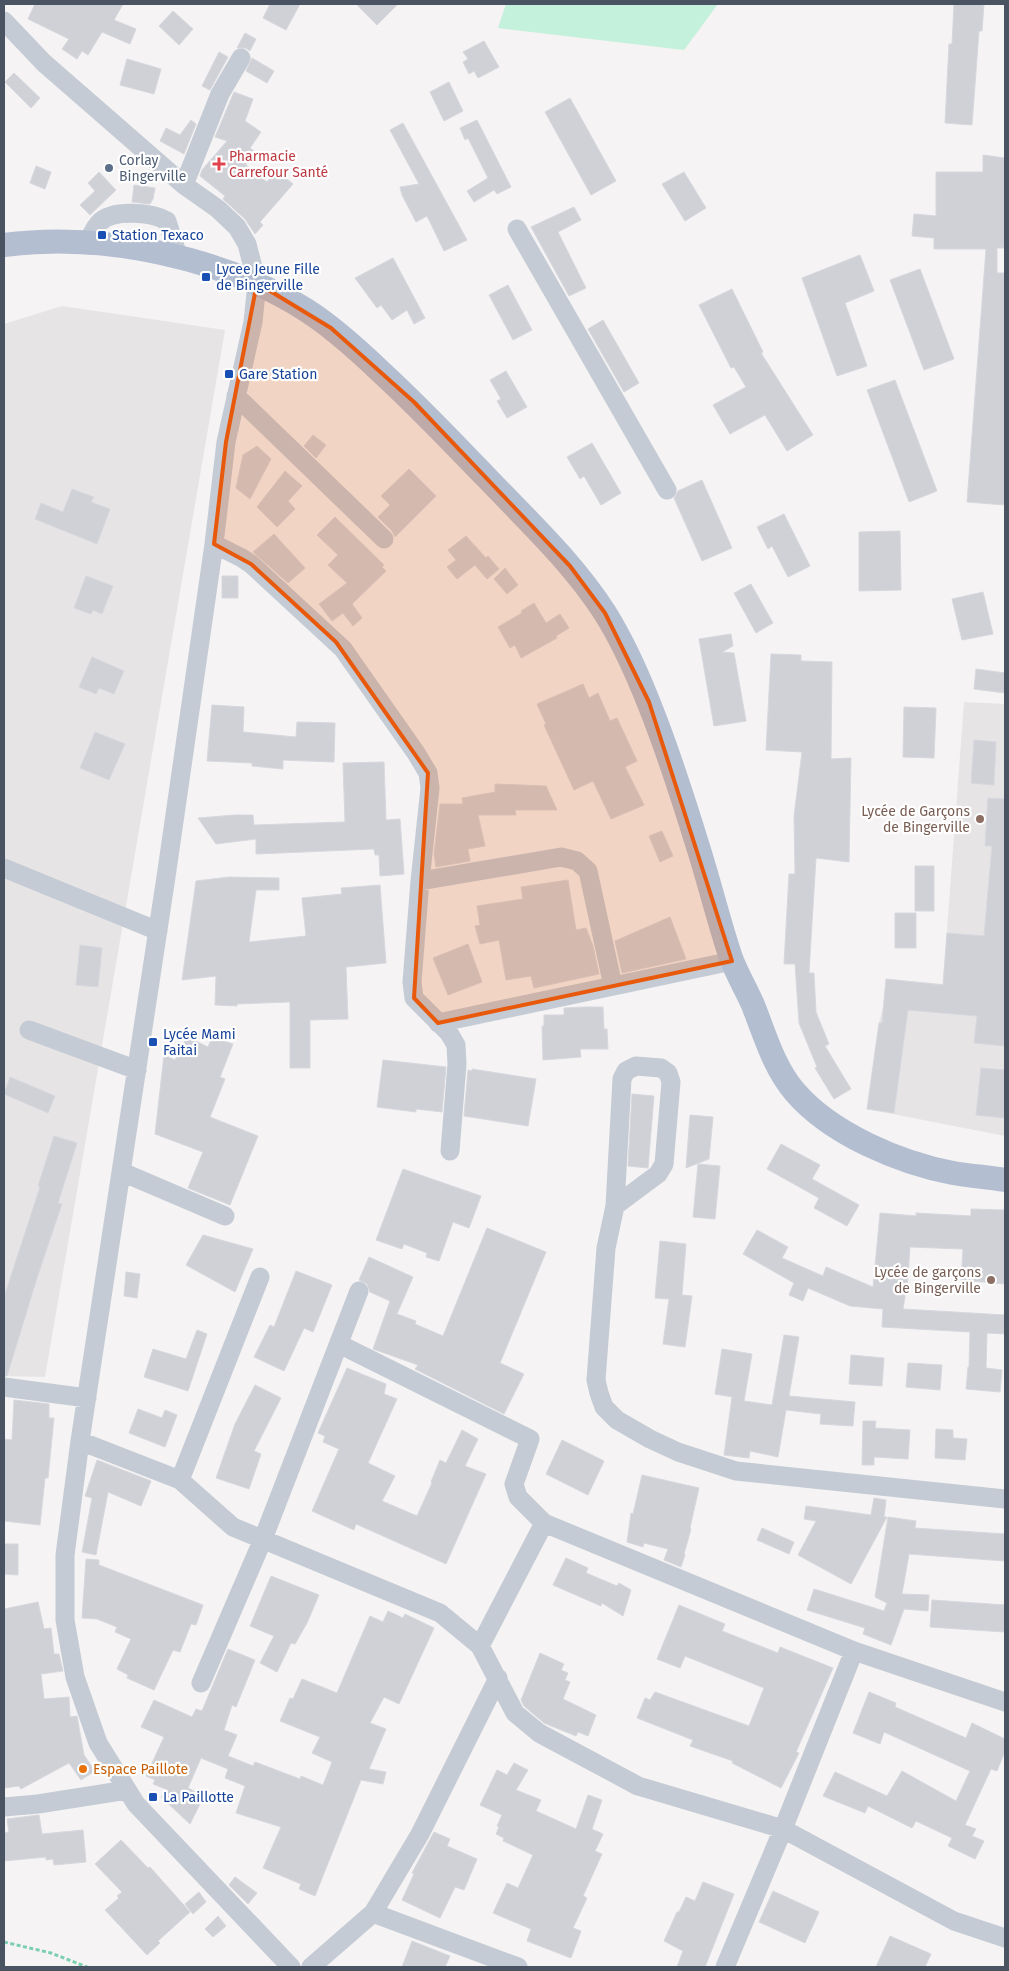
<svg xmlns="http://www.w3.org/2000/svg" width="1009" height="1971" font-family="'Fira Sans',sans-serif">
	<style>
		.education { fill: #e6e4e5 }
		.green { fill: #c3f1db }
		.building { fill: #cfd1d7; stroke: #d7d8de }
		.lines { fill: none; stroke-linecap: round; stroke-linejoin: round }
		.path { stroke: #7acfb1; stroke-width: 3; stroke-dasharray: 4 2.5; stroke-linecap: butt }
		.minor { stroke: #c4cbd4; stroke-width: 19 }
		.major { stroke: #b3bed1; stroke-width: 24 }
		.marked { fill: #e8590c; fill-opacity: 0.2; stroke: #e8590c; stroke-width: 4; stroke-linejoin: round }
		.health-dot { fill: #e0444e; stroke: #fff; stroke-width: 2 }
		.service-dot { fill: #5c6f8a; stroke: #fff; stroke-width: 2 }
		.transit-dot { fill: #1a4fb4; stroke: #fff; stroke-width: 2 }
		.education-dot { fill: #8d6e63; stroke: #fff; stroke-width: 2 }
		.food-dot { fill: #e8710a; stroke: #fff; stroke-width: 2 }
		.labels { text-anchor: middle; stroke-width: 4.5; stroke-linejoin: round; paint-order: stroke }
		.health-label { font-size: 14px; fill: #be3a42; stroke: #fff; text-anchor: start }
		.service-label { font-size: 14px; fill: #4e5e75; stroke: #fff; text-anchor: start }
		.transit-label { font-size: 14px; fill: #164399; stroke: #fff; text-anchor: start }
		.education-label { font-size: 14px; fill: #785e54; stroke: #fff; text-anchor: end }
		.food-label { font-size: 14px; fill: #c56008; stroke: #fff; text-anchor: start }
	</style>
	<rect width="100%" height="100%" fill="#f5f3f3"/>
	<!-- education -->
	<path class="education" d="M62 306 225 330 45 1377 4 1376V324Z
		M964 702 1005 704V1136L867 1109 879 1023 883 1007 886 979 943 984Z"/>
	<!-- green -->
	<path class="green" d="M506 4H718L684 50 498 28Z"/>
	<!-- building -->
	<path class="building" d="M35 4H123L114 20 136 29 130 44 102 32 88 55 82 51 77 59 62 49 69 39 28 19Z
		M270 4H300L286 30 263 18Z
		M356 4H398L377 25Z
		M954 4H984L982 31H979L972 125 945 123 949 44H952Z
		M173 11 193 29 179 45 159 26Z
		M245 33 256 39 250 51 246 48H237Z
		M484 41 499 67 478 78 474 71 469 74 463 62 468 59 463 52Z
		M219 52 228 57 210 90 202 86Z
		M252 58 274 71 267 83 246 71Z
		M127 59 161 69 154 94 120 85Z
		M14 73 40 98 31 108 5 82Z
		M449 82 463 111 444 121 430 92Z
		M234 92 253 99 245 121 261 132 250 148 254 151 246 165 267 182 276 170 293 184 260 222 263 225 255 234 245 219 223 199 225 196 200 176 202 170 227 141 215 137Z
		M570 98 616 181 591 195 545 112Z
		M191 120 196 124 184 154 160 141 166 128 180 135Z
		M477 120 511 187 497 194 494 190 474 202 467 191 488 178 468 138 465 140 460 128Z
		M403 123 467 240 444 251 427 216 416 222 402 195 400 187 419 184 390 130Z
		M983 155 1005 158V248H997V273H1005V505L967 502 986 249H934V238L912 236 914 214 936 216V172H983Z
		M36 166 51 172 45 189 30 183Z
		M99 172 116 190 90 215 80 205 95 191 88 183Z
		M684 172 706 208 685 221 662 184Z
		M134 185 155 188 153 199 150 204 132 202Z
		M574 207 581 220 558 232 586 288 569 296 531 227Z
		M860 255 874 291 845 303 867 366 837 376 802 278Z
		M393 258 425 318 414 324 407 310 392 320 381 305 377 308 355 278Z
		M920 269 954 359 924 370 890 280Z
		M508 285 532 330 513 340 489 295Z
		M732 289 763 352 761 353 813 435 787 451 765 415 730 434 713 405 746 387 734 367 731 368 699 305Z
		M603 320 639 383 624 392 588 329Z
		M506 371 527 407 507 418 497 401 501 399 490 380Z
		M895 380 937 491 909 502 867 390Z
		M313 435 326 445 316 458 304 446Z
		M592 443 621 493 601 505 584 476 580 479 567 457Z
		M257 446 271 459 250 499 236 488 243 455Z
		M409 469 436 496 395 537 392 531 378 517 390 505 381 496Z
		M285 471 302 486 288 501 295 509 277 527 257 507Z
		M702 480 732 548 702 561 674 498 678 491Z
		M72 489 94 497 91 502 110 509 97 544 35 519 41 503 63 512Z
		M784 514 810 566 788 577 772 546 768 549 757 527Z
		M335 517 384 565 382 567 386 571 352 604 362 618 353 626 343 613 332 621 319 604 347 583 328 565 338 555 317 535Z
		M900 531 901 590 859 591V532Z
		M274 534 305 568 288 583 253 552Z
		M466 536 486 558 488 556 499 569 487 579 475 565 457 579 447 567 456 560 448 550Z
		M505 568 518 585 507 594 494 579Z
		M86 576 113 586 102 614 93 610 91 614 74 608Z
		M222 576H238V598H222Z
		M751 584 773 623 756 633 734 593Z
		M983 592 993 634 962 640 952 599Z
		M534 603 546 623 560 614 569 628 556 636 557 638 521 658 515 645 510 648 498 627 522 613 521 611Z
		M731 634 733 646 722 652 734 653 746 721 714 726 699 639Z
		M771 654 801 655V661L832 662 831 759 851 758 849 862 816 858 809 973H814L816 1012 829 1044 825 1046 851 1089 834 1099 815 1068 817 1067 799 1023 795 964H784L789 874H795L794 816 802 752 766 750Z
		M92 657 124 671 114 694 99 688 96 694 79 687Z
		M976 669 1005 673V693L974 689Z
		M583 684 589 698 598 693 610 721 617 718 637 761 625 767 644 805 611 819 593 781 574 790 544 725 546 724 537 704Z
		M212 705 244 707 243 732 296 737 297 722 335 723 334 762 283 760V769L252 766V763L207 761Z
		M904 707 936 708 934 758 903 757Z
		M95 732 125 744 109 780 80 768Z
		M974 740 996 742 994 785 971 783Z
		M384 762 386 820 400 819 404 874 380 876 379 855H375L374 849 256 854V839L216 844 198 818 235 815H253L254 825 345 822 343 763Z
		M495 784 546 786 557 810H515L516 815H478L485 846 468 849 470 861 436 867 434 854 440 804H463L462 798 495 792Z
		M988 798 1005 799V1046L974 1043 977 1016 908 1010 894 1113 867 1109 879 1023H882L886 979 943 985 947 933 984 936 992 846H985Z
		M662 831 673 856 660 862 649 836Z
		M915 866H934V911H915Z
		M229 877 279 878V890H256L249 942 306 936 302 898 342 894 341 888 380 885 386 963 346 967 348 1019 310 1020V1068H290V1002L237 1004V1006L215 1005 216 976 182 980 196 881Z
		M568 880 576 930 586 928 593 946 599 974 534 988 531 976 506 980 499 940 480 944 475 926 480 925 477 906 523 899 521 887Z
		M895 913H916V948H895Z
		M670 917 686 959 622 973 615 941Z
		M468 944 482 982 448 995 433 958Z
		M80 945 102 948 98 987 76 985Z
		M585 1007H603L604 1029H607L608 1049H580L581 1057 543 1060 542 1026H544V1015H564V1008Z
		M187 1037 208 1047 212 1037 233 1044 220 1077 225 1079 210 1117 258 1136 230 1205 188 1188 203 1152 155 1134 164 1055 175 1060Z
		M383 1060 446 1067 442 1112 416 1109V1112L377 1107Z
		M981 1068 1005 1070V1118L976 1115Z
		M472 1069 536 1079 528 1126 464 1116 468 1070 472 1071Z
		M10 1077 55 1096 48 1113 4 1094Z
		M632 1094 654 1096 648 1168 628 1166Z
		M690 1115 713 1117 709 1159 686 1168Z
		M54 1136 77 1143 58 1203 62 1204 37 1278 7 1376H4V1297L40 1187 38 1186Z
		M781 1144 820 1165 812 1179 859 1205 847 1226 814 1208 819 1198 767 1169Z
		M698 1164 720 1166 715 1219 693 1217Z
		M403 1169 481 1196 469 1228 453 1222 439 1261 426 1257 427 1253 404 1244 402 1249 376 1240Z
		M971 1209 1005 1210V1284L961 1280 963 1249 910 1247 908 1278 903 1309 1005 1315V1334L987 1333 986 1368 1002 1370 1000 1392 966 1389 968 1367H969L970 1332 882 1327 883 1309 850 1306 808 1288 803 1301 789 1295 794 1283 743 1254 757 1230 788 1247 782 1258 823 1276 826 1267 873 1287 880 1213 916 1216V1213L971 1216Z
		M487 1228 546 1252 500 1363 524 1374 504 1414 415 1369 418 1365 373 1349 390 1301 370 1292 367 1284 359 1280 369 1257 413 1277 397 1314 416 1321 415 1324 443 1336Z
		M203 1235 253 1249 235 1292 186 1265Z
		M660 1241 686 1244 682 1295 692 1296 685 1347 663 1344 669 1299 655 1298Z
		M296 1271 332 1285 313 1332 304 1328 284 1371 254 1357 270 1325 274 1327Z
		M126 1272 140 1274 137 1298 124 1296Z
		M197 1330 207 1334 188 1391 144 1377 153 1349 186 1359Z
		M784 1335 799 1337 789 1396 855 1402 853 1426 820 1424 821 1414 786 1410 778 1457 750 1451 749 1458 724 1455 732 1397 715 1394 722 1349 752 1354 744 1401 772 1405Z
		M851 1355 884 1358 882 1386 849 1384Z
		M908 1363 942 1365 940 1390 906 1387Z
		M347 1368 386 1384 384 1394 397 1399 368 1463 395 1476 382 1501 417 1516 432 1483 431 1482 440 1460 446 1463 462 1430 478 1439 465 1466 486 1474 446 1564 356 1524 354 1530 312 1511 339 1449 323 1442 325 1436 318 1433Z
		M255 1385 281 1398 254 1451 261 1454 249 1489 216 1478 235 1424Z
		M14 1400 49 1404V1418H54L48 1478H45L40 1525 4 1521V1439L12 1440Z
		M138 1409 162 1418 165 1410 177 1415 165 1447 129 1433Z
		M863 1421H876L875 1428 910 1430 908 1459 874 1457V1465H862Z
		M936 1429 953 1430V1438L967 1439 965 1460 935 1458Z
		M562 1440 604 1461 588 1495 546 1474Z
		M97 1460 151 1481 141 1506 108 1492 96 1555 82 1552 92 1498 85 1496Z
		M642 1475 699 1488 690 1528 691 1529 684 1554 685 1555 681 1567 664 1560 668 1549 644 1543 643 1547 627 1542 631 1513 633 1514Z
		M874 1498 886 1500 884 1517H887L851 1584 798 1555 816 1521 804 1519 806 1506 871 1515Z
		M888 1517 916 1521 915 1528 1005 1534V1561L909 1554 902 1594 929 1595 928 1611 904 1609 891 1645 863 1634 865 1628 807 1610 814 1589 884 1611 887 1603 875 1597Z
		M762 1528 794 1542 789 1554 757 1540Z
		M4 1544H18V1575L4 1574Z
		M566 1558 588 1568 586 1573 617 1586 619 1583 631 1590 623 1616 602 1603 601 1606 553 1585Z
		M86 1559 99 1560V1565L203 1605 196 1625 191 1624 180 1652 173 1650 154 1690 127 1678 128 1675 117 1669 131 1639 115 1632 117 1627 97 1619 82 1618Z
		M271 1576 319 1595 307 1623 295 1644 291 1643 277 1672 260 1663 274 1636 250 1626Z
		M932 1600 1005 1605 1004 1632 930 1627Z
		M38 1602 44 1629 51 1628 54 1654H59L63 1671 41 1674 44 1699 69 1697 70 1717 77 1716 84 1755 95 1771 81 1780 69 1763 21 1789 19 1786 4 1788V1609Z
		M679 1605 725 1624 722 1631 778 1653 780 1647 833 1668 796 1752 799 1753 781 1788 732 1763 733 1761 690 1746 693 1740 637 1718 645 1698 650 1700 655 1692 749 1726 764 1688 685 1656 680 1668 657 1659Z
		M388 1611 403 1618 405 1614 434 1628 399 1704 384 1697 370 1723 386 1729 369 1769 386 1772 383 1784 361 1780 315 1896 299 1889 301 1884 263 1868 281 1827 236 1813 245 1786 225 1778 228 1769 201 1758 188 1788 204 1796 190 1824 161 1797 168 1790 153 1784 155 1780 146 1776 164 1737 141 1727 154 1700 192 1717 196 1709 202 1711 228 1649 255 1660 236 1707 232 1705 224 1730 237 1735 228 1756 253 1766 255 1762 300 1779 301 1776 323 1785 332 1762 312 1753 320 1737 280 1721 290 1698 293 1699 302 1679 337 1693 370 1616 383 1622Z
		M540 1653 564 1664 561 1670 568 1673 565 1680 570 1682 563 1699 596 1715 588 1736 578 1732 576 1736 544 1723 524 1706 521 1700Z
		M869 1692 896 1703 895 1707 966 1738 972 1723 1005 1739V1751L997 1771 991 1769 965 1825 976 1829 972 1836 984 1841 975 1859 948 1846 952 1838 916 1821 912 1828 868 1806 865 1813 823 1796 835 1772 887 1796 902 1771 956 1801 970 1771 884 1732 880 1744 853 1733Z
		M514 1763 528 1770 516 1790 541 1800 536 1811 576 1829 588 1795 602 1800 592 1829 603 1834 595 1851 602 1854 583 1896 587 1898 573 1928 581 1931 571 1958 527 1941 531 1929 493 1913 507 1883 518 1888 533 1855 503 1841 504 1838 496 1834 499 1827 497 1826 502 1815 480 1805 497 1770 507 1775Z
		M39 1815 42 1834 83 1830 86 1862 54 1865 53 1859 46 1860V1857L4 1861V1833L9 1832 7 1819Z
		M434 1832 450 1839 447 1846 477 1859 464 1890 455 1887 440 1918 402 1900 414 1874 412 1873Z
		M121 1840 148 1868 150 1867 190 1912 158 1941 160 1943 147 1955 105 1910 119 1898 117 1896 122 1892 95 1864Z
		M235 1877 257 1893 248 1904 229 1885Z
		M703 1882 734 1894 705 1967H677L683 1951 664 1941 677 1912H679L686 1897 695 1901Z
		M773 1891 819 1912 805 1943 759 1922Z
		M199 1892 206 1902 193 1914 185 1904Z
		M218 1916 226 1926 213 1937 205 1929Z
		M890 1936 931 1954 925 1967H876Z
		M412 1941 450 1956 445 1967H402Z"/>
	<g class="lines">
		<!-- path -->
		<path class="path" d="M4 1942 51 1953 87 1967"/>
		<!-- minor -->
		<path class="minor" d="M4 21 44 63 184 185 218 209 237 227 247 244 257 283 253 322 226 442 214 544 166 877 80 1441 65 1555V1620L75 1677 98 1743 136 1804 291 1967
			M184 185 220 94 241 58
			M517 229 667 490
			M88 243C91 236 94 227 100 222 113 209 152 212 167 221L178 256
			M236 396 384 539
			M214 544 242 558 251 564 343 649 416 753 428 773 430 788 420 881 412 982 414 998 449 1033 456 1045 457 1064 450 1151
			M4 868 158 931
			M420 881 561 857 577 861 588 871 613 986
			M438 1023 732 961
			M29 1030 137 1070
			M122 1172 225 1216
			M615 1206 658 1174 664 1164 671 1082 668 1073 661 1068 636 1066 626 1071 622 1079 615 1206 606 1248 596 1380 599 1393 604 1407 617 1420 650 1439 678 1452 736 1471 1005 1499
			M339 1344 530 1439 514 1484 518 1497 544 1523 854 1651 1005 1702
			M4 1387 87 1398
			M80 1441 180 1480 233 1527 440 1613 480 1646 515 1713 539 1733 638 1786 783 1829 954 1921 1005 1938
			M180 1480 260 1277
			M480 1646 544 1523
			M201 1683 263 1539 359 1291
			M4 1807 38 1804 127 1790
			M373 1913 518 1967
			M311 1967 373 1913 420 1834 498 1678
			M725 1967 783 1829 854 1651"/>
		<!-- major -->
		<path class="major" d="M4 245C102 232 222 257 306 310 333 327 358 350 381 372 418 406 452 442 487 478 528 521 573 563 605 613 622 640 636 671 648 701 667 748 684 801 699 850 710 885 719 922 731 958 737 974 746 989 753 1005 765 1035 774 1068 795 1092 831 1134 900 1163 953 1173 970 1176 988 1177 1005 1180"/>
	</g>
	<!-- marked area -->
	<path class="marked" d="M257 283 331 328 414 402 570 566 605 613 649 702 732 961 438 1023 414 998 428 773 336 642 251 564 214 544 226 442Z"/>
	<!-- markers -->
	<path class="health-dot" d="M216.5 156.5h5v5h5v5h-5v5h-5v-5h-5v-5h5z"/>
	<circle class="service-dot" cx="109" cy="168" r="5"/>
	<g class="transit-dot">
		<rect x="97" y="230" width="10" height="10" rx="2.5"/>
		<rect x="201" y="272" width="10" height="10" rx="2.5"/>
		<rect x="224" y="369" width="10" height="10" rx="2.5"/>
		<rect x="148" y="1037" width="10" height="10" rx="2.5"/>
		<rect x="148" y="1792" width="10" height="10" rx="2.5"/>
	</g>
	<g class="education-dot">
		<circle cx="980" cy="819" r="5"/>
		<circle cx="991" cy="1280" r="5"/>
	</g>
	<circle class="food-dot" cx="83" cy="1769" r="5"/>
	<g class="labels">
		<!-- health labels -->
		<g class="health-label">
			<text x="229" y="161">Pharmacie<tspan x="229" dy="16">Carrefour Santé</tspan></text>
		</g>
		<!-- service labels -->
		<g class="service-label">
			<text x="119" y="165">Corlay<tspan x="119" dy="16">Bingerville</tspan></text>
		</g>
		<!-- transit labels -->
		<g class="transit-label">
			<text x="112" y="240">Station Texaco</text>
			<text x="216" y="274">Lycee Jeune Fille<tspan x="216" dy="16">de Bingerville</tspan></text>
			<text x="239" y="379">Gare Station</text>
			<text x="163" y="1039">Lycée Mami<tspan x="163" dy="16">Faitai</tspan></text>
			<text x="163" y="1802">La Paillotte</text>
		</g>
		<!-- education labels -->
		<g class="education-label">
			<text x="970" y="816">Lycée de Garçons<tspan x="970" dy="16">de Bingerville</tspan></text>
			<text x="981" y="1277">Lycée de garçons<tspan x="981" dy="16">de Bingerville</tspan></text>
		</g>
		<!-- food labels -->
		<g class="food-label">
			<text x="93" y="1774">Espace Paillote</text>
		</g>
	</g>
	<!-- border -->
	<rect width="1009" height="1971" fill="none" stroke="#4a5361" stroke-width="10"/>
</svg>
